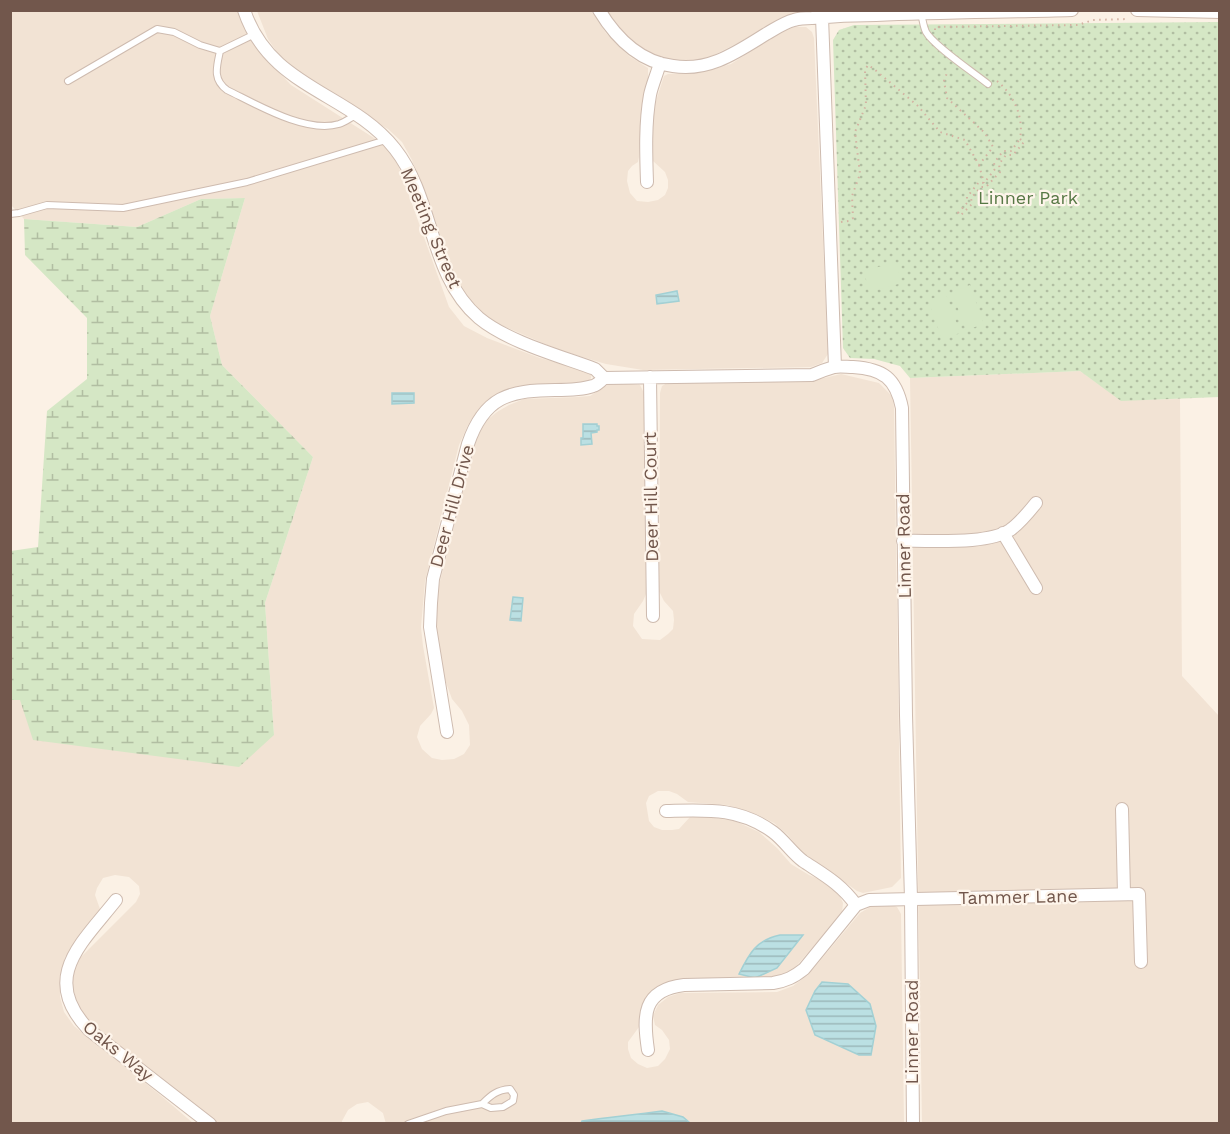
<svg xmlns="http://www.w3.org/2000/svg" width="1230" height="1134" font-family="'Work Sans',sans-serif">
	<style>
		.residential { fill: #f2e3d4 }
		.wetland { fill: url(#wetland-marsh) }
		.park { fill: url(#park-dots) }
		.pitch { fill: #d5e7c5 }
		.water { fill: url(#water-rules); stroke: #a2d0d4; stroke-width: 1.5 }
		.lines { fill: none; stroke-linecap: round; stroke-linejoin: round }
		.lane-casing { stroke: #cebbaf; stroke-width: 8 }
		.street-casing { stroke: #cebbaf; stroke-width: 14 }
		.path { stroke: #d3b2a2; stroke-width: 2; stroke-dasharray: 1.5 4.5; stroke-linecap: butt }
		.lane { stroke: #fff; stroke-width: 6 }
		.street { stroke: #fff; stroke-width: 12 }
		.labels { text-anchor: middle; stroke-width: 4.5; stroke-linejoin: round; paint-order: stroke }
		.park-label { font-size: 18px; fill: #577845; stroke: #fef5eb }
		.street-label { font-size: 18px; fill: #72574c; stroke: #fef5eb }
	</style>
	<defs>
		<pattern id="wetland-marsh" width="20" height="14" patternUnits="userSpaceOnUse" patternTransform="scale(1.5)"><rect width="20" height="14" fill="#d5e7c5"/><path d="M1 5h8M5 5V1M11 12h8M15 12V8" fill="none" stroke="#b1bea2"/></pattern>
		<pattern id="park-dots" width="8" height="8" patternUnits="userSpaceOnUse" patternTransform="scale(1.5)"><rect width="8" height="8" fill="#d5e7c5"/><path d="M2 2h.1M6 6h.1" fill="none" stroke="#b1bea2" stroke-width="1.8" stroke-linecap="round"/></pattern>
		<pattern id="water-rules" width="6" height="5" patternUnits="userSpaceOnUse" patternTransform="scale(1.5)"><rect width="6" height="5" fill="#bbe0e3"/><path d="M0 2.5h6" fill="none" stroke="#9cb8ba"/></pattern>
	</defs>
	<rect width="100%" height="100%" fill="#fbf1e5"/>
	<!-- residential -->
	<path class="residential" d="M11 11H241L251 34 274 67 291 85 374 138 390 150 397 162 449 307 464 326 487 338 540 358 588 371 591 375V378L588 382 490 400 477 411 468 425 459 445 425 581 421 627 423 646 434 708 431 714 420 726 417 737 422 749 432 758 442 760 454 759 464 754 470 745 469 725 462 711 452 699 441 669 433 629 436 597 476 440 487 420 497 412 509 405 524 399 577 397 590 396 612 382 640 385 645 395 646 594 643 601 634 614 633 626 642 639 660 640 668 634 673 629 674 620 673 611 664 601 659 591 660 393 662 386 667 383 816 380 841 374 879 383 892 396 894 407 901 878 892 887 863 893 857 891 812 859 799 849 788 835 774 823 756 814 727 805 688 802 677 794 669 791H658L649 796 646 803 649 821 654 827 662 830H672L679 829 690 817H708L735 821 759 832 777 848 791 864 809 875 828 883 840 896 843 903 842 913 793 970 782 976 774 978 677 981 641 1014 639 1027 628 1042V1049L631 1058 638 1064 647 1068 658 1066 665 1059 670 1049 669 1040 662 1030 655 1025 653 1016 658 1005 668 997 680 993 777 992 793 986 808 975 860 913 875 904 892 905 897 907 901 914 904 1123 386 1124 383 1113 368 1102 357 1104 348 1110 342 1121V1123H214L84 1019 76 1001 73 987V972L80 958 136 902 140 894 139 886 129 877 115 875 103 878 97 888 95 895 100 909 99 914 65 957 60 978V997L64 1012 74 1026 159 1094 193 1123H11V700H20L274 735 265 603 313 457 222 365 210 316 245 198 201 199 137 227 24 219 11 205Z
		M257 11H591L606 33 629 56 648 68V79L642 104 639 157 638 162 632 166 628 171 627 181 630 193 637 201 648 202 658 200 665 195 668 188V180L665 172 653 161V123L655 104 664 76 668 74 694 73 711 70 731 64 780 32 795 27H806L812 32 814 38 828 354 822 363 811 367 643 370 606 364 559 350 487 319 456 288 439 243 412 160 402 142 388 129 362 114 285 64 268 39Z
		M607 11H836H807L780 19 746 39 702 61 677 62 653 54 633 44Z
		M1080 371 1121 400 1180 399 1182 676 1219 716V1123H922L910 378Z"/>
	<!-- wetland -->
	<path class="wetland" d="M245 198 210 316 222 365 313 457 265 603 274 735 239 767 33 740 20 700H11V551L38 547 47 411 87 379V318L25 255 24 219 137 227 201 199Z"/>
	<!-- park -->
	<path class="park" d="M1219 22V397L1121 401 1080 371 910 378 900 366 874 359 850 358 843 348 833 40 839 30 854 25Z"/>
	<!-- pitch -->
	<path class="pitch" d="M896 262 902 283 869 292 864 271Z
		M970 285 984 324 966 330 952 292Z
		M946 294 960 333 942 339 928 300Z"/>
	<!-- water -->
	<path class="water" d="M677 291 679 301 657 304 656 295Z
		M392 393H414V403L392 404Z
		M583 424H597V426H599V430H597V432L591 433 592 444 581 445V438H583Z
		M513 597 523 598 521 621 510 620Z
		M780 935H803L777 968 755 978 739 974C749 954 756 940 780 935Z
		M822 982 848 984 870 1004 876 1026 871 1055H859L815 1035 806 1010 815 991Z
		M662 1111 683 1117 690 1123H581L582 1121C609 1117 635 1115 662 1111Z"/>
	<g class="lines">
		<!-- lane casing -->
		<g class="lane-casing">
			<path id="lane" d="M921 14C923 20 923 26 926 32 934 46 973 72 988 84
				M220 51C217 66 212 79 227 90 256 104 306 134 339 124 345 122 350 118 356 115
				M68 81 157 29 174 32 200 45 220 51 255 34
				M10 214 19 213 47 205 123 208 247 182 386 140
				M408 1124 446 1111 482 1104 491 1108 503 1107 513 1101 514 1095 510 1089C497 1090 491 1095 482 1104"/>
		</g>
		<!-- street casing -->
		<g class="street-casing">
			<path id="street" d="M244 10C270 89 350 92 395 149 435 200 428 274 479 318 508 342 560 356 595 369L604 378 812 375C819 372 827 369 834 367 840 366 847 367 853 367 883 369 896 378 902 408L906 715 911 899 913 1124
				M599 10C616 38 640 62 673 66 709 72 737 52 766 34 775 29 783 23 794 20 800 18 806 18 812 18 833 16 855 15 876 15 941 12 1007 12 1072 10
				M1137 10 1220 12
				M822 17 835 367
				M647 182C646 153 645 123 650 95 652 85 657 74 660 63
				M650 377 653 616
				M1003 533 1036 588
				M903 541C931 540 987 545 1010 530 1020 523 1028 513 1036 503
				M447 732 430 627 431 603 433 579 468 444C484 397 509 390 555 390 567 390 581 390 593 386 597 385 601 381 604 378
				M1122 809 1124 894
				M666 811C706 810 739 807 773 832 784 840 792 853 803 861 824 875 841 884 856 905
				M116 900C82 943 39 978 89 1030L210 1124
				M648 1050C643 1016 642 990 684 985L773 983C786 981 794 977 804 969L856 905 869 900 1139 894 1141 962"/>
		</g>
		<!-- path -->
		<path class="path" d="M935 30V27L1078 25 1093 20 1129 19
			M997 81C1014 95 1024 117 1020 139
			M1020 139 1024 142 1013 155H1006L999 164 1000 172 986 187H981L971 198 972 204 961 215 958 213 967 203V197L979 182 984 183 995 169 994 163 1003 151H1011Z
			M979 165 984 183
			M841 222 849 221 853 218 852 196 860 174 855 132 866 105 865 70 868 65 874 69 918 106 940 132 965 140 979 165 993 147 985 133 947 98 944 81 948 70"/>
		<!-- lane -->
		<use href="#lane" class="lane"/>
		<!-- street -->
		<use href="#street" class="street"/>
	</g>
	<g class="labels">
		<!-- park labels -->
		<g class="park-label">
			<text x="1028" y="204">Linner Park</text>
		</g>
		<!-- street labels -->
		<g class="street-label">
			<text transform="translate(431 228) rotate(67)" y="6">Meeting Street</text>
			<text transform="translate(651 497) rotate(-91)" y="6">Deer Hill Court</text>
			<text transform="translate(452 506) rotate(-75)" y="6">Deer Hill Drive</text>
			<text transform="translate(904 546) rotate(-91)" y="6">Linner Road</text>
			<text transform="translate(1018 897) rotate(-1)" y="6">Tammer Lane</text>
			<text transform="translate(912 1032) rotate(-90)" y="6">Linner Road</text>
			<text transform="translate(118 1051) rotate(39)" y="6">Oaks Way</text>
		</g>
	</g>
	<!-- border -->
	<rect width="1230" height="1134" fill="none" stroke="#72574c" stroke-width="24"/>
</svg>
